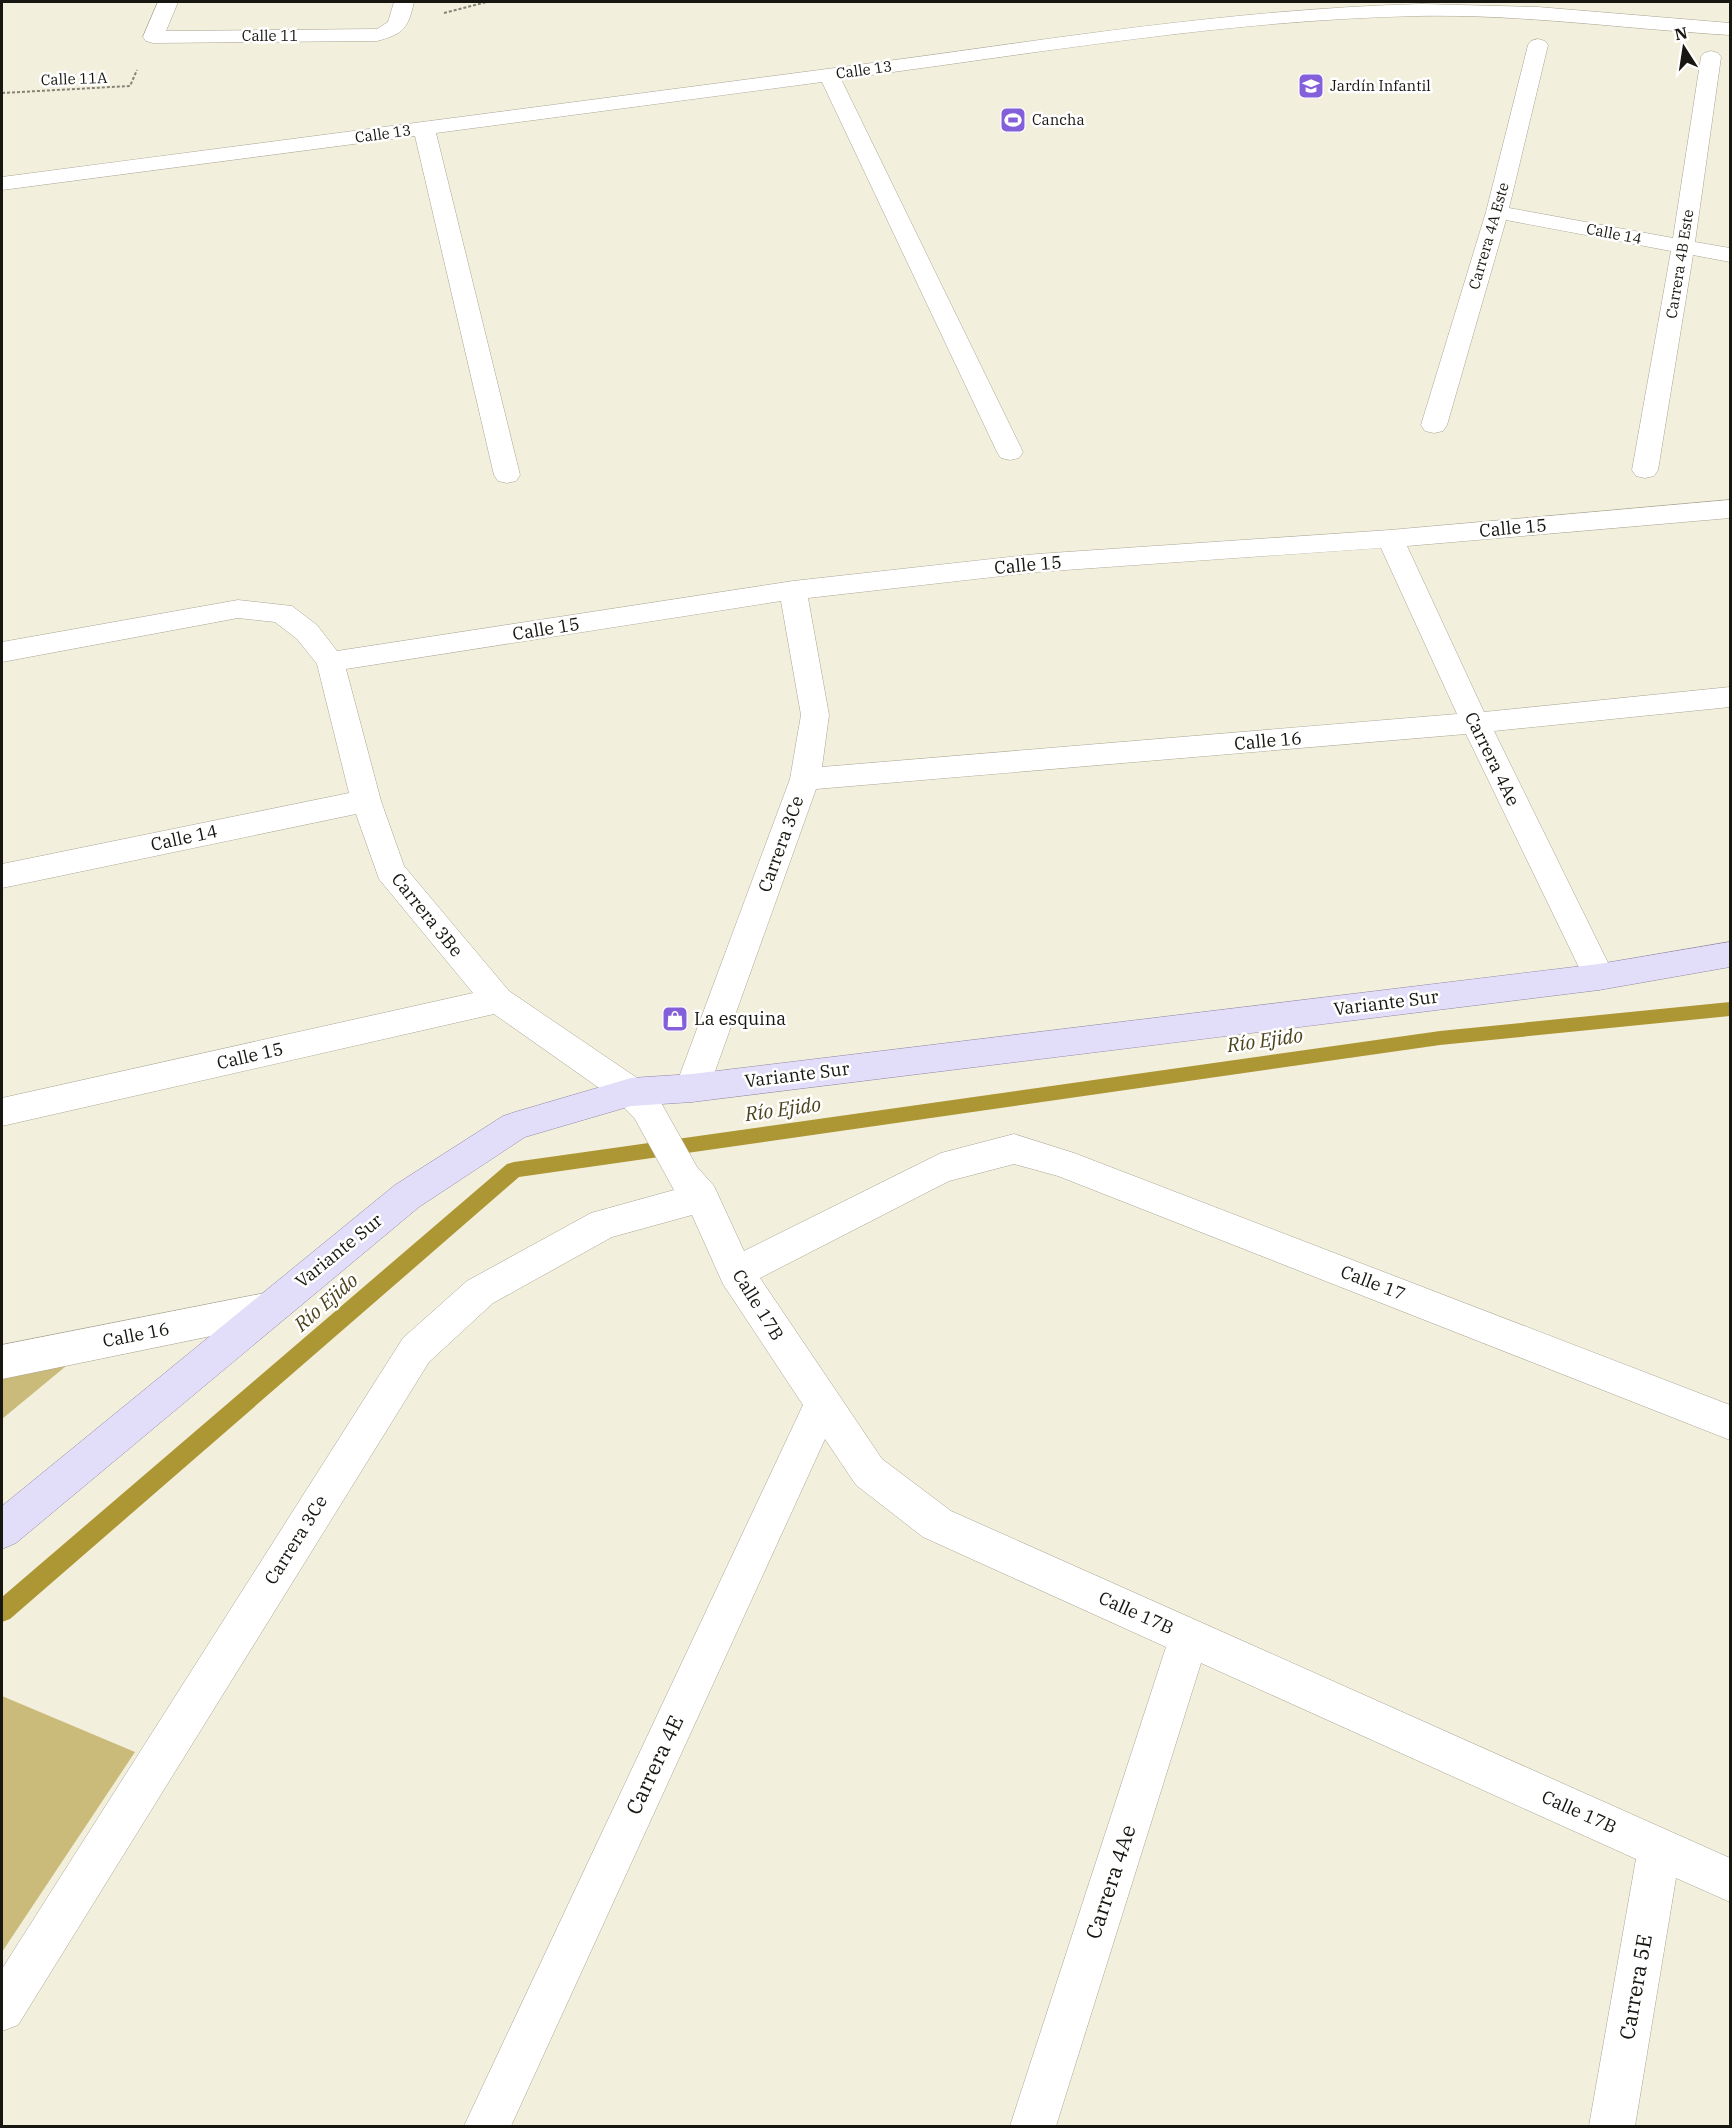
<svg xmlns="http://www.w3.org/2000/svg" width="1732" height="2128" font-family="'IBM Plex Serif',serif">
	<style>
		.green { fill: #cbbb7b }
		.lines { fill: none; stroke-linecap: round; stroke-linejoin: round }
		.stream { fill: #ad9634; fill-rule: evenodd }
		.minor-casing { stroke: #a9a594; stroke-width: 1 }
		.major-casing { stroke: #8f88a5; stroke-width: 1 }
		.path { stroke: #858377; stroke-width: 2; stroke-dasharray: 3 2; stroke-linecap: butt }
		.minor { fill: #fff; fill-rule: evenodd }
		.major { fill: #e2ddf9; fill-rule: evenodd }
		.labels { text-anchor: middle; stroke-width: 5; stroke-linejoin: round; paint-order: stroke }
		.far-street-label { font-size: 15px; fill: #171610; stroke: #fff }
		.far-poi-label { font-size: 15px; fill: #171610; stroke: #fff; text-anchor: start }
		.street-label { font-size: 18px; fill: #171610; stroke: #fff }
		.poi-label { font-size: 18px; fill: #171610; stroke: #fff; text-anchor: start }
		.water-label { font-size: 20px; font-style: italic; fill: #4c421a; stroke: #fff }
		.near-street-label { font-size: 21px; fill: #171610; stroke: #fff }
	</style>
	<rect width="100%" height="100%" fill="#f3efdd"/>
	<!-- green -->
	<path class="green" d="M77 1357 2 1419V1375Z
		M2 1696 135 1752 2 1952Z"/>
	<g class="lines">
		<!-- stream -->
		<path class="stream" d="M1730 1002V1016L1440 1045 519 1177 10 1619 2 1622V1597L507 1164 514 1162 1440 1031Z"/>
		<!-- minor casing -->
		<g class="minor-casing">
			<path id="minor" d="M158 2H178L166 31 377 29 388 22 394 2H414C408 28 404 34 377 41L153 43 146 41 143 37Z
				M1422 4 1538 7 1730 23V35C1626 29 1523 14 1418 16 1225 20 1033 54 841 79L1023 452 1019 458 1010 460 1001 458 997 452 822 82 436 133 520 475 516 481 507 483 498 481 494 475 415 136 2 190V177C285 140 567 103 850 66 1040 41 1230 9 1422 4Z
				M1538 39 1545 41 1548 45 1509 208 1673 238 1701 57 1704 53 1711 51 1718 53 1721 57 1695 242 1730 248V262L1693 255 1658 470 1654 476 1645 478 1636 476 1632 470 1671 251 1506 220 1447 425 1443 431 1434 433 1425 431 1421 425 1486 212 1528 45 1531 41Z
				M1730 500V518L1407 546 1484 712 1730 687V707L1494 731 1615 977 1610 986 1599 990 1588 986 1466 734 816 789 709 1088 704 1098 692 1102 680 1098 675 1088 790 779 801 715 781 601 346 669 381 801 404 866 509 991 643 1082 659 1099 697 1167 714 1186 744 1251 941 1153 1014 1134 1074 1153 1730 1405V1440L1058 1176 1014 1164 949 1181 760 1278 882 1459 951 1511 1730 1858V1902L1676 1878 1635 2126H1589L1636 1859 1201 1663 1056 2126H1010L1166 1647 923 1537 856 1485 825 1439 511 2126H464L803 1405 723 1284 692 1215 612 1237 493 1303 429 1362 18 2025 2 2031V1969L403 1338 467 1281 591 1213 674 1190 635 1119 619 1102 494 1014 2 1126V1098L473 993 379 879 356 814 2 888V864L349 793 317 664 297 639 275 622 238 618 2 662V642L238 600 292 606 317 625 337 651 793 581 1037 554 1390 530ZM1381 548 1457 714 822 767 829 715 808 598 1037 572Z
				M270 1292 283 1296 288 1308 283 1320 270 1324 2 1379V1345Z"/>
		</g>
		<!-- major casing -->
		<g class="major-casing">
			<path id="major" d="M1730 942V967L1599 990 692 1102 631 1106 525 1137 419 1207 16 1543 2 1549V1506L395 1185 503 1116 515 1112 631 1078 692 1074 1599 964Z"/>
		</g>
		<!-- path -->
		<path class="path" d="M444 13 487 2
			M2 93 130 86 137 70"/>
		<!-- minor -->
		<use href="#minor" class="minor"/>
		<!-- major -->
		<use href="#major" class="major"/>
	</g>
	<!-- icons -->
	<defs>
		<g id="school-square" transform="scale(1.35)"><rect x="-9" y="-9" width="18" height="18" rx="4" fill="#845fda" stroke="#fff"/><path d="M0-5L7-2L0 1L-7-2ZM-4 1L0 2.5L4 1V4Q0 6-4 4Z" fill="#fff"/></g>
		<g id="stadium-square" transform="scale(1.35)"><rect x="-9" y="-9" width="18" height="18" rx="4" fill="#845fda" stroke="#fff"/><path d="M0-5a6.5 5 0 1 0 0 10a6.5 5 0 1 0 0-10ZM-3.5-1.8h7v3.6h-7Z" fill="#fff"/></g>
		<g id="shop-square" transform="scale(1.35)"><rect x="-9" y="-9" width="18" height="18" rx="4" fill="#845fda" stroke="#fff"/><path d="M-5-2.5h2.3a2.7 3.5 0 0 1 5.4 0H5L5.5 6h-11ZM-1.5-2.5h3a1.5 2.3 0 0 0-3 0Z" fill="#fff"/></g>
	</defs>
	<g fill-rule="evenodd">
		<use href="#school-square" x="1311" y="86"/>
		<use href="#stadium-square" x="1013" y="120"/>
		<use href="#shop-square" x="675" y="1019"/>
	</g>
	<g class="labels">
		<!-- far-street labels -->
		<g class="far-street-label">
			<text x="270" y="41">Calle 11</text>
			<text transform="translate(864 70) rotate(-8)" y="5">Calle 13</text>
			<text transform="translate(74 79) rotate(-2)" y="5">Calle 11A</text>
			<text transform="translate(383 134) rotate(-8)" y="5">Calle 13</text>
			<text transform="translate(1614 234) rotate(11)" y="5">Calle 14</text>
			<text transform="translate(1489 236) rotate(-74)" y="5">Carrera 4A Este</text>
			<text transform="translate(1680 264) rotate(-81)" y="5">Carrera 4B Este</text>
		</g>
		<!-- far-poi labels -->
		<g class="far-poi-label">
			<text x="1330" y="91">Jardín Infantil</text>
			<text x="1032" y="125">Cancha</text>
		</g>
		<!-- street labels -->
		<g class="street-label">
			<text transform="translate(1513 528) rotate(-5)" y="6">Calle 15</text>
			<text transform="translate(1028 565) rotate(-5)" y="6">Calle 15</text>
			<text transform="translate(546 629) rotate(-9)" y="6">Calle 15</text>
			<text transform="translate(1268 741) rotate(-5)" y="6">Calle 16</text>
			<text transform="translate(1492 759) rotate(64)" y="6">Carrera 4Ae</text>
			<text transform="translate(184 838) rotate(-12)" y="6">Calle 14</text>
			<text transform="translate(781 844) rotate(-70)" y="6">Carrera 3Ce</text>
			<text transform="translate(427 915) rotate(51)" y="6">Carrera 3Be</text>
			<text transform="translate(1386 1003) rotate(-7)" y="6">Variante Sur</text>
			<text transform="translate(250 1056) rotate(-13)" y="6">Calle 15</text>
			<text transform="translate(797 1075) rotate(-7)" y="6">Variante Sur</text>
			<text transform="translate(339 1251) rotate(-39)" y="6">Variante Sur</text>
			<text transform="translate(1373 1283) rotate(21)" y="6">Calle 17</text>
			<text transform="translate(758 1305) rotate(58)" y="6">Calle 17B</text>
			<text transform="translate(136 1335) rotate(-11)" y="6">Calle 16</text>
			<text transform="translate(296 1540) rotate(-58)" y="6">Carrera 3Ce</text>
			<text transform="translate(1136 1613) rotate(24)" y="6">Calle 17B</text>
			<text transform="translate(1579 1812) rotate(24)" y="6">Calle 17B</text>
		</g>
		<!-- poi labels -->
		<g class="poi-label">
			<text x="694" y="1025">La esquina</text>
		</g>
		<!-- water labels -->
		<g class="water-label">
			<text transform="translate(1265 1040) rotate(-8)" y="7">Río Ejido</text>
			<text transform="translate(783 1109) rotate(-8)" y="7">Río Ejido</text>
			<text transform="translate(326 1302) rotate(-41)" y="7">Río Ejido</text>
		</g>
		<!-- near-street labels -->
		<g class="near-street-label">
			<text transform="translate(655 1765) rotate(-65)" y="7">Carrera 4E</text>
			<text transform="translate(1111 1882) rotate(-72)" y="7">Carrera 4Ae</text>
			<text transform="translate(1636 1987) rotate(-80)" y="7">Carrera 5E</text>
		</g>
	</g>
	<!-- border -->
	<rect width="1732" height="2128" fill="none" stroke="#171610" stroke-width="6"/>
	<!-- north arrow -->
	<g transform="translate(1684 48) rotate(348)" stroke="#ffffff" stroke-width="4.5" paint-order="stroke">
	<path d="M0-4.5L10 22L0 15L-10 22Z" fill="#171610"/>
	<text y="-9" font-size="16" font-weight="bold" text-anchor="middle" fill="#171610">N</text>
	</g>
</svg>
